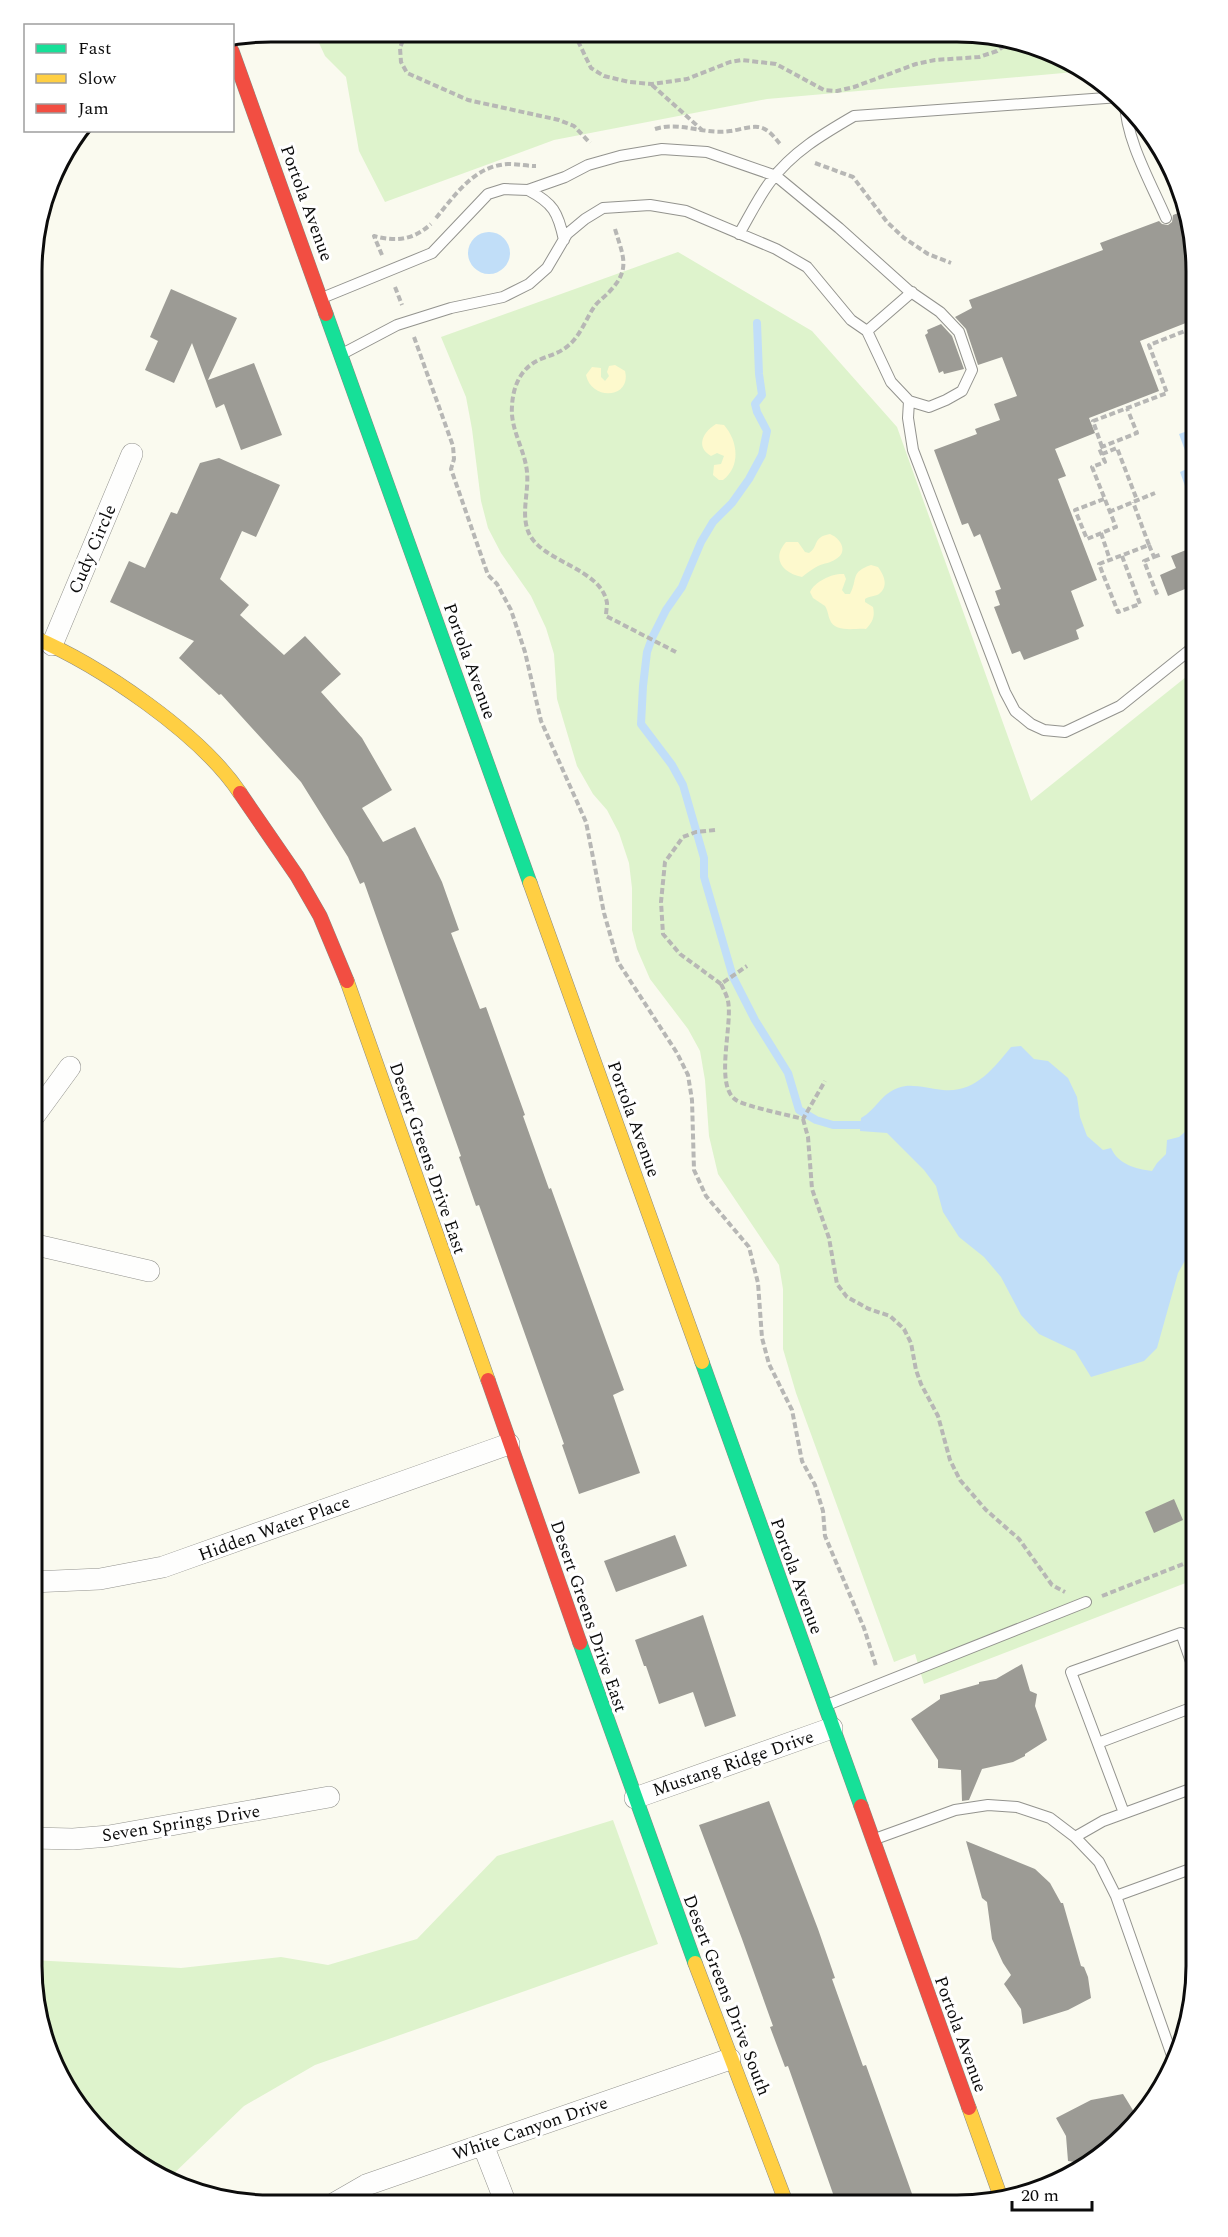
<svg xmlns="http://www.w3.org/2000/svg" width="1228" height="2237" font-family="Spectral,serif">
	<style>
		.green { fill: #def3cc }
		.sand { fill: #fdf9cd }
		.water { fill: #c1def8 }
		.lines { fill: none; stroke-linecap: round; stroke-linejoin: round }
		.stream { stroke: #c1def8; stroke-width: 8 }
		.building { fill: #9c9b95 }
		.lane-casing { stroke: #93938e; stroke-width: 12 }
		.street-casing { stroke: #93938e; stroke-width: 22 }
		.fast-casing { stroke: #8a8a85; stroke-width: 15 }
		.slow-casing { stroke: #8a8a85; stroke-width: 15 }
		.jam-casing { stroke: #8a8a85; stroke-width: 15 }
		.path { stroke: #b7b7b5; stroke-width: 4; stroke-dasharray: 6 3; stroke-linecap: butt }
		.lane { stroke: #fefefd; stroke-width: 10 }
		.street { stroke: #fefefd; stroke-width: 21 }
		.fast { stroke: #16e098; stroke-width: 14 }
		.slow { stroke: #ffcf43; stroke-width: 14 }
		.jam { stroke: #f24e42; stroke-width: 14 }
		.labels { text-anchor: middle; stroke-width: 6; stroke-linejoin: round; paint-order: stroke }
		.street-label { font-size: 18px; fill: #0c0c0c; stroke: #fff }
		.rim { fill: none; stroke: #0c0c0c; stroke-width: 3 }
	</style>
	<rect width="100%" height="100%" fill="#fafaef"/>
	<!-- green -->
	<path class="green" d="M314 32 1004 36 1063 56 1086 71 767 99 554 140 385 202 359 151 346 77 325 56Z
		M678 252 812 331 897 427 1031 801 1196 669V1579L924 1684 915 1654 894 1662 796 1393 783 1349V1289L779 1265 718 1174 709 1136 705 1080 700 1051 688 1029 650 979 637 949 632 930V888L629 863 619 833 607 810 593 794 577 766 557 699 554 654 546 628 531 596 501 553 488 528 481 501 472 429 466 397 441 337Z
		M613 1820 658 1944 315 2065 244 2106 167 2180 125 2156 72 2099 44 2043 32 1960 181 1968 281 1957 328 1965 417 1939 497 1856Z"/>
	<!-- sand -->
	<path class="sand" d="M615 365 625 371C632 398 592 402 586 375L592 367 601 368V377L605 381 609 376 607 372 609 366Z
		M716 424 724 425C738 441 741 466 723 480H719L713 475 714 465 721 464 724 456 717 453 711 456C695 447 703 432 716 424Z
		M830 534C840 538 849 551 836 559 831 563 824 563 818 566 812 569 807 573 802 577 783 573 771 559 786 542H798L805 552 809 553C819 547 812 537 830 534Z
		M871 565 878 567C884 575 889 586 879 594 876 596 869 596 865 599V602L873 607C875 616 873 622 866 629 855 628 835 633 830 620 828 615 828 611 825 606L813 598 810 592C815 581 833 573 844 574L846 579 842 590 845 594H850C858 579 850 572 871 565Z"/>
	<!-- water -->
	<path class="water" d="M468 253a21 21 0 1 1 42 0a21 21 0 1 1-42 0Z
		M1196 428V494L1189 497 1180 472 1191 467 1179 434Z
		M1021 1046 1034 1059 1048 1061 1068 1078 1077 1097 1080 1117 1087 1136 1103 1150 1111 1148C1118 1164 1135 1169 1152 1171L1157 1163 1166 1154 1167 1140 1179 1137 1186 1131 1196 1133V1241L1178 1273 1157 1348 1144 1361 1091 1377 1075 1351 1039 1334 1021 1315 1001 1277 984 1257 959 1237 943 1212 936 1186 924 1170 887 1133 860 1131 861 1118C877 1110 882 1089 906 1086 917 1085 932 1089 943 1090 975 1093 993 1069 1011 1047Z"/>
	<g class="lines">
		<!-- stream -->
		<path class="stream" d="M757 323 759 374 762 395 755 404 757 412 767 431 762 455 749 479 732 503 713 522 701 542 682 587 666 610 652 638 647 652 643 686 641 724 672 765 683 785 704 858V877L733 977 755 1020 788 1073 799 1110 816 1120 833 1125H860"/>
	</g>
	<!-- building -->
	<path class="building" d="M1186 210 1197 271 1196 319 1140 341 1159 391 1089 418 1095 433 1055 449 1066 476 1058 479 1097 580 1071 591 1084 626 1076 630 1079 639 1024 660 1020 651 1012 654 994 607 1000 605 995 591 1001 589 980 534 974 537 968 523 962 525 934 450 977 434 975 429 1000 420 994 404 1017 396 1002 357 978 365 966 329 955 317 972 308 969 300 1103 250 1100 243 1159 221 1162 224 1168 225 1172 222 1173 215Z
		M171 289 237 318 208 380 254 363 282 435 241 450 224 404 216 408 192 343 174 383 145 370 158 341 150 337Z
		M941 324 952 336 964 369 944 374 943 371 939 373 925 335 928 333 927 330Z
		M219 458 280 485 256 537 242 531 220 579 249 605 240 615 284 655 305 636 341 674 321 692 362 738 392 790 362 808 383 842 415 827 442 882 459 930 451 933 480 1009 486 1007 525 1115 523 1116 549 1189 551 1188 624 1390 613 1395 640 1473 579 1494 562 1445 564 1444 479 1205 476 1206 459 1157 461 1156 364 882 360 884 348 857 301 782 221 694 219 695 179 658 194 641 110 602 129 561 145 568 171 512 177 514 200 463Z
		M1196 546V616L1185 589 1168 596 1160 575 1176 568 1171 556Z
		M1174 1499 1183 1520 1154 1533 1145 1512Z
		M675 1535 687 1566 616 1592 604 1561Z
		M703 1615 736 1716 705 1727 693 1692 659 1704 646 1666H644L635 1640Z
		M1022 1664 1030 1691 1037 1694 1035 1706 1047 1740 1025 1754V1756L1013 1762 982 1769 969 1800 962 1801 961 1770 938 1768V1760L911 1719 940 1699V1695L979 1684V1682L996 1679Z
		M769 1801 818 1929 835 1978 832 1979 863 2066 866 2065 916 2205H837L788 2066 785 2067 770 2027 773 2026 742 1939 699 1825Z
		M966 1841 1035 1869 1050 1883 1061 1903H1063L1081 1966 1084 1967 1088 1977 1091 1998 1068 2010 1023 2024 1021 2009 1004 1984 1011 1975 1003 1963 992 1939 987 1902 982 1898Z
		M1123 2094 1139 2120 1103 2156 1088 2164 1068 2161 1066 2136 1056 2118 1091 2100Z"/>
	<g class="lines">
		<!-- lane casing -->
		<g class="lane-casing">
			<path id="lane" d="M1125 102C1126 140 1151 183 1166 218
				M528 190C553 203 558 212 564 240
				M739 234C749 217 758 198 770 182 792 152 823 134 854 116L1120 97
				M322 298 432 253 488 194 504 189 528 190 565 177 588 165 620 156 662 149 707 152 776 176 839 228 908 290 940 312 959 332 972 370 962 391 946 400 929 407 909 401 891 382 867 331 851 320 807 267 776 249 686 211 650 205 603 208 585 219 567 234 547 268 529 284 503 297 451 308 397 325 342 354
				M867 331 912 292
				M909 401 908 418 913 450 1005 692 1015 711 1031 724 1044 730 1065 732 1120 706 1196 645
				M827 1705 1086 1602
				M1098 1743 1196 1706
				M1124 1813 1071 1672 1181 1633 1196 1676
				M1075 1837 1103 1821 1196 1787
				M875 1839 955 1810 988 1805 1017 1807 1050 1818 1075 1837 1099 1862 1116 1896 1175 2064
				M1116 1896 1196 1867"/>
		</g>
		<!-- street casing -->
		<g class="street-casing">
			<path id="street" d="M52 645 132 454
				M32 1119 70 1067
				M32 1244 149 1271
				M32 1582 100 1579 163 1567 509 1444
				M635 1798 832 1728
				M32 1838 73 1839 109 1836 329 1797
				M483 2145 506 2204
				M333 2204 366 2185 730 2059"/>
		</g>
		<!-- fast casing -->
		<g class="fast-casing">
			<path id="fast" d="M326 314 530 883
				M702 1362 861 1806
				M580 1643 695 1963"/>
		</g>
		<!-- slow casing -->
		<g class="slow-casing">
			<path id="slow" d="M33 637C99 665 200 733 240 793
				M530 883 702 1362
				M347 981 488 1380
				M695 1963 787 2205
				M969 2108 1001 2198"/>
		</g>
		<!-- jam casing -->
		<g class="jam-casing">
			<path id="jam" d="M232 51 326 314
				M240 793 297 876 320 916 347 981
				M488 1380 580 1643
				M861 1806 969 2108"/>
		</g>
		<!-- path -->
		<path class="path" d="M406 32 400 48 401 62 407 73 468 100 559 120 574 126 590 143
			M574 33 591 68 604 76 629 82 652 84 687 79 730 62 742 60 776 64 824 90 837 91 854 87 916 64 935 60 979 57 997 51 1014 39
			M652 85 702 130
			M655 129C680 121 704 135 730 131 739 130 749 126 758 127 768 128 774 137 780 144
			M815 163 853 177 887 222 904 238 928 254 951 263
			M436 218C456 194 474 166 508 164 518 164 527 166 536 166
			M615 229C623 256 631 269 610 291 605 297 598 301 594 307 586 319 580 336 569 345 560 353 551 355 541 359 521 367 513 386 512 406 510 429 525 450 527 472 529 491 521 513 528 531 539 562 601 567 607 603 607 607 606 612 606 616L676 652
			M382 255 374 236C397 242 413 240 431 224
			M395 287 402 305
			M414 337 453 446 454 459 451 469 488 575 497 584 511 610 525 652 541 721 586 822 604 913 618 962 677 1053 688 1075 692 1100 694 1170 706 1196 749 1247 758 1283 762 1338 769 1364 792 1410 802 1461 815 1485 823 1511 825 1536 864 1628 876 1666
			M1102 447 1093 421 1167 393 1149 345 1185 331 1196 335
			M1102 454 1117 448 1137 500
			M1104 499 1075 510 1087 539 1116 527 1092 467 1105 462 1099 448 1137 433 1127 408
			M1109 512 1155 493
			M1101 533 1110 560
			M1149 545 1154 557 1144 561 1158 597
			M1122 556 1140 604 1118 612 1099 564 1149 545 1133 502
			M1154 557 1162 554
			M715 830 696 832 683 837 665 862 661 902 663 934 680 954 721 984 747 966
			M721 984C724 990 727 996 728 1001 733 1025 714 1086 736 1100 747 1107 789 1115 803 1119L825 1081
			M803 1119 808 1137 812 1189 829 1238 837 1284 847 1297 869 1309 890 1316 904 1329 911 1343 916 1370 921 1384 938 1416 950 1460 960 1480 986 1510 1019 1539 1052 1585 1065 1592
			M1102 1596 1196 1559"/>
		<!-- lane -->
		<use href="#lane" class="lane"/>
		<!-- street -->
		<use href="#street" class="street"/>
		<!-- fast -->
		<use href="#fast" class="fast"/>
		<!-- slow -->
		<use href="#slow" class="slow"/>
		<!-- jam -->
		<use href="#jam" class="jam"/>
	</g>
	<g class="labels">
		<!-- street labels -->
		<g class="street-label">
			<text transform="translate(307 203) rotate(70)" y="6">Portola Avenue</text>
			<text transform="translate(92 549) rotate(-67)" y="6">Cudy Circle</text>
			<text transform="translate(470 661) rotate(70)" y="6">Portola Avenue</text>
			<text transform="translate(634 1119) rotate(70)" y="6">Portola Avenue</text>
			<text transform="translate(428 1158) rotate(71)" y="6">Desert Greens Drive East</text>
			<text transform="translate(274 1528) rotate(-20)" y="6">Hidden Water Place</text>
			<text transform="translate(797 1576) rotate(70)" y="6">Portola Avenue</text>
			<text transform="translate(589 1616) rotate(71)" y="6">Desert Greens Drive East</text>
			<text transform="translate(733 1763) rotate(-19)" y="6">Mustang Ridge Drive</text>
			<text transform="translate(181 1823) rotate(-9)" y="6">Seven Springs Drive</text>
			<text transform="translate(727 1995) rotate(69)" y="6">Desert Greens Drive South</text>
			<text transform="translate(961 2034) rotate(70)" y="6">Portola Avenue</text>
			<text transform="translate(530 2128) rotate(-19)" y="6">White Canyon Drive</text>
		</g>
	</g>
	<!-- crop -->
	<path d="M0 0H1228V2237H0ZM271 42H957A229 229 0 0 1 1186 271V1966A229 229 0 0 1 957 2195H271A229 229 0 0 1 42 1966V271A229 229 0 0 1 271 42Z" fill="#fff" fill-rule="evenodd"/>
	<path class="rim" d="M271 42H957A229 229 0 0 1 1186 271V1966A229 229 0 0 1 957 2195H271A229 229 0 0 1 42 1966V271A229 229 0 0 1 271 42Z"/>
	<!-- legend -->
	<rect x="24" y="24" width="210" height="108" fill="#ffffff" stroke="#9e9e9e" stroke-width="1.5"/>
	<rect x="36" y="44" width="30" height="9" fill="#16e098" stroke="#9e9e9e" stroke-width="1.5"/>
	<text x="78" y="54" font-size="18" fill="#0c0c0c">Fast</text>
	<rect x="36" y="74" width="30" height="9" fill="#ffcf43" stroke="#9e9e9e" stroke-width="1.5"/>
	<text x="78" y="84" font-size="18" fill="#0c0c0c">Slow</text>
	<rect x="36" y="104" width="30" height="9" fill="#f24e42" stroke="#9e9e9e" stroke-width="1.5"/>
	<text x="78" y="114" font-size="18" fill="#0c0c0c">Jam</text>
	<!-- scale -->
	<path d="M1012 2201v9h80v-9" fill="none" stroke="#0c0c0c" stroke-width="3"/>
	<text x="1021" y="2201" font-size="18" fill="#0c0c0c" stroke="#ffffff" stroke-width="4.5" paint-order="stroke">20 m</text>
</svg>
